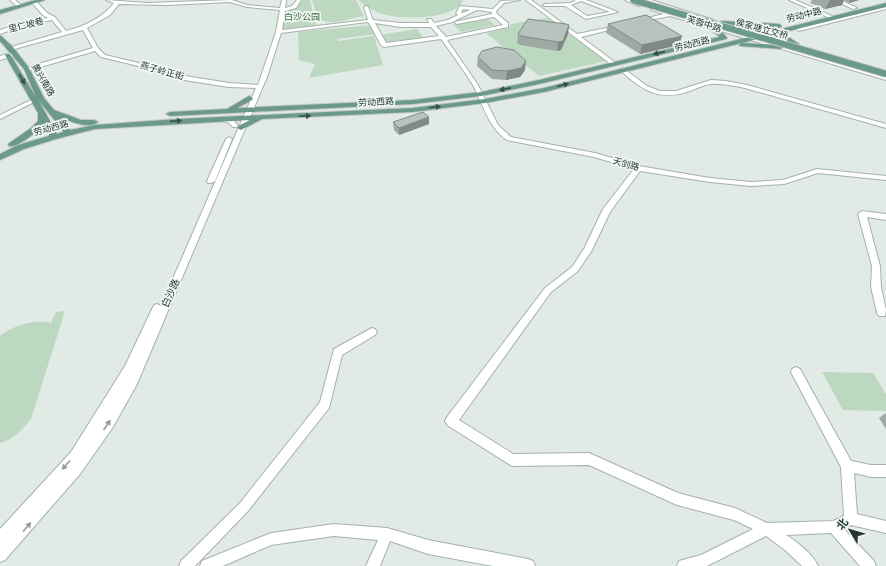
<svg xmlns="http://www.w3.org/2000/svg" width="886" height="566" font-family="'Fira Sans','Noto Sans SC',sans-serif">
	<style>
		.green { fill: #bcd8c1 }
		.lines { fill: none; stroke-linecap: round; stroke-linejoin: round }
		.minor-casing { stroke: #a5b1ab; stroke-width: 2 }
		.major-casing { stroke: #c2c7c5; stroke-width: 2 }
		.minor { fill: #fff; fill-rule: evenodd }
		.major { fill: #6b9a89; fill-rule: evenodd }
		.major-bridge-casing { stroke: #c2c7c5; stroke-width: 8; stroke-linecap: butt }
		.major-bridge { stroke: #6b9a89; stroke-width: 6 }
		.wall { fill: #9da9a3 }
		.shaded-wall { fill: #808985 }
		.building { fill: #b7c4be; stroke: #808985 }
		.oneway { fill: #365046 }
		.oneway2 { fill: #929c98 }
		.labels { text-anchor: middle; stroke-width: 3.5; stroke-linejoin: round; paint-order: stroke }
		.far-street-label { font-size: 9px; fill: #243830; stroke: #f1f7f3 }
		.far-park-label { font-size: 9px; fill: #336a43; stroke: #f1f7f3 }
		.street-label { font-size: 10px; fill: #243830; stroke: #f1f7f3 }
	</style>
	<rect width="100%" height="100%" fill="#e1eae5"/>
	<!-- green -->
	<path class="green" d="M303 0H310L316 26 282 31 284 11 297 8 298 3Z
		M312 0H356L364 16C354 17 328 28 319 18 316 14 314 5 312 0Z
		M358 0H463C457 19 407 19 391 16 378 14 368 8 358 0Z
		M487 18 495 25 461 32 453 24Z
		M547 18 606 61 539 76 486 33 509 28 511 24Z
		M371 25 376 34 339 39 337 37 338 41 374 36 383 65 309 78 315 64 299 60 298 32Z
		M417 29 423 37 384 43 380 35Z
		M65 311 31 419C23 429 13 440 0 443V336C13 325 35 319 51 323L56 312Z
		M822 372 873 373 886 394V411L843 410Z"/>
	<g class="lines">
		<!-- minor casing -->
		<g class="minor-casing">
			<path id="minor" d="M10 0H15L21 5 17 6Z
				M106 0 147 3 232 0 247 5 280 8 282 0H286L285 8 292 6 297 0H301L296 8 285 11 282 30 368 20 364 7 366 6 368 7 373 20 400 23H429L427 19H431L434 23 448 20 458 15 456 13 460 6 493 9 501 1 520 0 504 3 496 11 497 14 508 23V27L447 40 478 85 498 125 511 137 595 153 639 166 710 178 751 182 783 180 817 169 886 176V180L818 173 784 184 751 186 710 182 640 171 610 212 592 250 578 271 551 292 459 420 513 454 589 453 678 493 735 508 767 523 833 521 844 516 841 467 791 372 792 369 796 367 800 369 851 461 871 465H886V477H871L854 473 857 514 886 521V533L851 525 844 529 874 561 876 566H860L831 533 786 535C797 542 813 554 818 566H802L785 550 766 536 707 566H677L679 561 701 555 753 529 734 520 677 505 589 465 512 466 447 425 445 421 447 417 545 288 572 267 584 249 603 209 634 169 594 157 507 140C488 127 483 104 473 85 463 69 452 54 441 39L384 47 381 45 369 23 367 22 281 33 267 77 137 384 113 427 80 474 5 560 0 562V529L71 452 125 366 154 305 157 304 161 306 256 88 229 87 178 79 151 69 101 57 95 51 27 71 25 70V68L93 48 83 30 11 50 8 48 62 32 52 20 25 25 0 34V30L22 23 48 18 43 15 32 3V1H36L47 13 55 17 66 31C85 26 102 18 114 3ZM230 2 247 7 280 10 276 32 258 85 229 83 179 75 155 67 105 55 98 48 87 28 110 15 119 4 166 5ZM463 9 471 10 462 13H461ZM477 10 492 12V14L454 22 457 24 494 17 503 25 446 37 436 26 452 22ZM375 23 400 27H431L439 36 386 43Z
				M526 0H531L577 34 621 25V27L581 37 616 63V65H612Z
				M576 0H586L618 12 586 19 565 6H545L543 5 545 4 571 3ZM581 1 610 12 587 16 571 5Z
				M625 0H631L643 5 639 6Z
				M644 0H651L714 20 710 21Z
				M789 0H795L834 17 830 18Z
				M834 0H840L857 8 853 9Z
				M886 7V9L799 31 796 29Z
				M653 8 886 76V80L670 16 639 22V20L664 14 651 10V9Z
				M15 52 18 54 17 55 0 60V56Z
				M623 68 647 86 660 91H676L711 80 726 81 747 85 886 124V128L745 88C734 86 722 83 711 84 703 85 695 89 687 92 658 101 642 90 621 71V69Z
				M33 99 38 100 0 119V115Z
				M221 117 233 120 238 126 237 127H233L229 123 219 120 218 119Z
				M229 137 232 139 215 181 211 183H208L207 181 226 139Z
				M862 211 886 214V220L867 217 880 266 881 287 886 310 885 316H879L877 313 871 287 872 266 858 214Z
				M372 328 375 329 377 332 375 335 342 355 329 408 248 511 195 566H179L181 561 240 503 320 402 334 349Z
				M334 524 387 528 428 540 528 559 533 561 535 566H493L428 554 390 541 380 566H366L378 540 334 536 271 545 223 566H200L202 561 271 533Z"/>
		</g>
		<!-- major casing -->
		<g class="major-casing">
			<path id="major" d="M36 0H45L0 14V10Z
				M886 3V7L789 31 787 36 799 44V46C793 47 785 41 781 36L782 33 544 92 485 103 412 112 262 119 241 130 237 128 238 126 250 120 95 129 56 139 24 149 0 160V154L18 145 49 136V132L44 124C38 131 18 148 9 146L8 144 31 128 38 121V113L5 55 6 54H10L36 97 24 69 0 41V35L13 47 29 68 44 98 54 110 81 120H94L98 122C89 130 71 121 61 118L70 130 95 125 178 119 412 108 485 99 544 88ZM39 101 62 129 63 132 57 134Z
				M722 21 779 24 782 26 779 28 720 24V22Z
				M707 23 724 34 727 38 726 39 539 84 481 96 413 104 170 116 166 114 170 112 227 109 249 96 253 98 252 100 237 108 413 100 481 92 539 80 719 37V36L705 26V24Z
				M742 43 781 45 784 47 781 49 740 46 739 45Z"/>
		</g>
		<!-- minor -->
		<use href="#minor" class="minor"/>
		<!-- major -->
		<use href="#major" class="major"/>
		<!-- major-bridge casing -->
		<g class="major-bridge-casing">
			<path id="major-bridge" d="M633 0 886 74"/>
		</g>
		<!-- major-bridge -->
		<use href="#major-bridge" class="major-bridge"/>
	</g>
	<!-- wall -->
	<path class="wall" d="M812 0H859L849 3 844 0 842 5 825 9 810 3Z
		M608 24 679 45 640 54 606 33Z
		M569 25 568 34 561 50 557 51 520 45 517 43 518 34Z
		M478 57 525 70 520 77 506 80 492 79 477 66Z
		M429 117V124L399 135 394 130 393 122Z
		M886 413V429L879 418Z"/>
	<!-- shaded-wall -->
	<path class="shaded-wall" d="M830 0H844L842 5 825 9Z
		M850 0H859L849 3Z
		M569 25 568 34 561 50 557 51 558 42Z
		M682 36 679 45 640 54 642 45Z
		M526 61 525 70 520 77 506 80 507 71Z
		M429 117V124L399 135V128Z"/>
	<!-- building -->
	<path class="building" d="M646 15 682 36 642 45 608 24Z
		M528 19 566 24 569 25 563 41 558 42 521 36 518 34Z
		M497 47 514 50 526 61 521 68 507 71 492 70 478 57 482 51Z
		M423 112 429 117 399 128 393 122Z"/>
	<!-- one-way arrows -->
	<defs><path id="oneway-solid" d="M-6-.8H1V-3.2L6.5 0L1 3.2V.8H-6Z"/></defs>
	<g class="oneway">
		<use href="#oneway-solid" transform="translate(659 53) rotate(167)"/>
		<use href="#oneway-solid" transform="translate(22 79) rotate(60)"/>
		<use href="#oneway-solid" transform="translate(563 85) rotate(-14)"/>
		<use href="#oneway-solid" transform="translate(505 89) rotate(169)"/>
		<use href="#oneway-solid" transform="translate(435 107) rotate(-7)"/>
		<use href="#oneway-solid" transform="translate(305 116) rotate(-2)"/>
		<use href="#oneway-solid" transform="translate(176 121) rotate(-4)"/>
	</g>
	<g class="oneway2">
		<use href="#oneway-solid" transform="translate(107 425) rotate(-56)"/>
		<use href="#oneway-solid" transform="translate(66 465) rotate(131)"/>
		<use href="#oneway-solid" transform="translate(27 527) rotate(-49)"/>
	</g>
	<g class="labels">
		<!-- far-street labels -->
		<g class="far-street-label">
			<text transform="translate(804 15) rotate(-14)" y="3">劳动中路</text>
			<text transform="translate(704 24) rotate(17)" y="3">芙蓉中路</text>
			<text transform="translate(26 25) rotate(-14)" y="3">里仁坡巷</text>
			<text transform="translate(762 29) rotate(16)" y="3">侯家塘立交桥</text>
			<text transform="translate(692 44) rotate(-14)" y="3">劳动西路</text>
			<text transform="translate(162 71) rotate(16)" y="3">燕子岭正街</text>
			<text transform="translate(43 80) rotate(60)" y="3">黄兴南路</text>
			<text transform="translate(376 102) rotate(-3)" y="3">劳动西路</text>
			<text transform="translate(51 128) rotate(-16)" y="3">劳动西路</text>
			<text transform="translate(626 164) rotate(16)" y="3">天剑路</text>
		</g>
		<!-- far-park labels -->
		<g class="far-park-label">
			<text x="302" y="20">白沙公园</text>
		</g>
		<!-- street labels -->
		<g class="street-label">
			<text transform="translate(170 293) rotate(-67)" y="4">白沙路</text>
		</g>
	</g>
	<!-- north arrow -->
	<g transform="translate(850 530) rotate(308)" stroke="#f1f7f3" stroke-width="3" paint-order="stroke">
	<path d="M0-3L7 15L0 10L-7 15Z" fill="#243830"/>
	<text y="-6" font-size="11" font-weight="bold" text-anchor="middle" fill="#243830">北</text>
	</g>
</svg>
